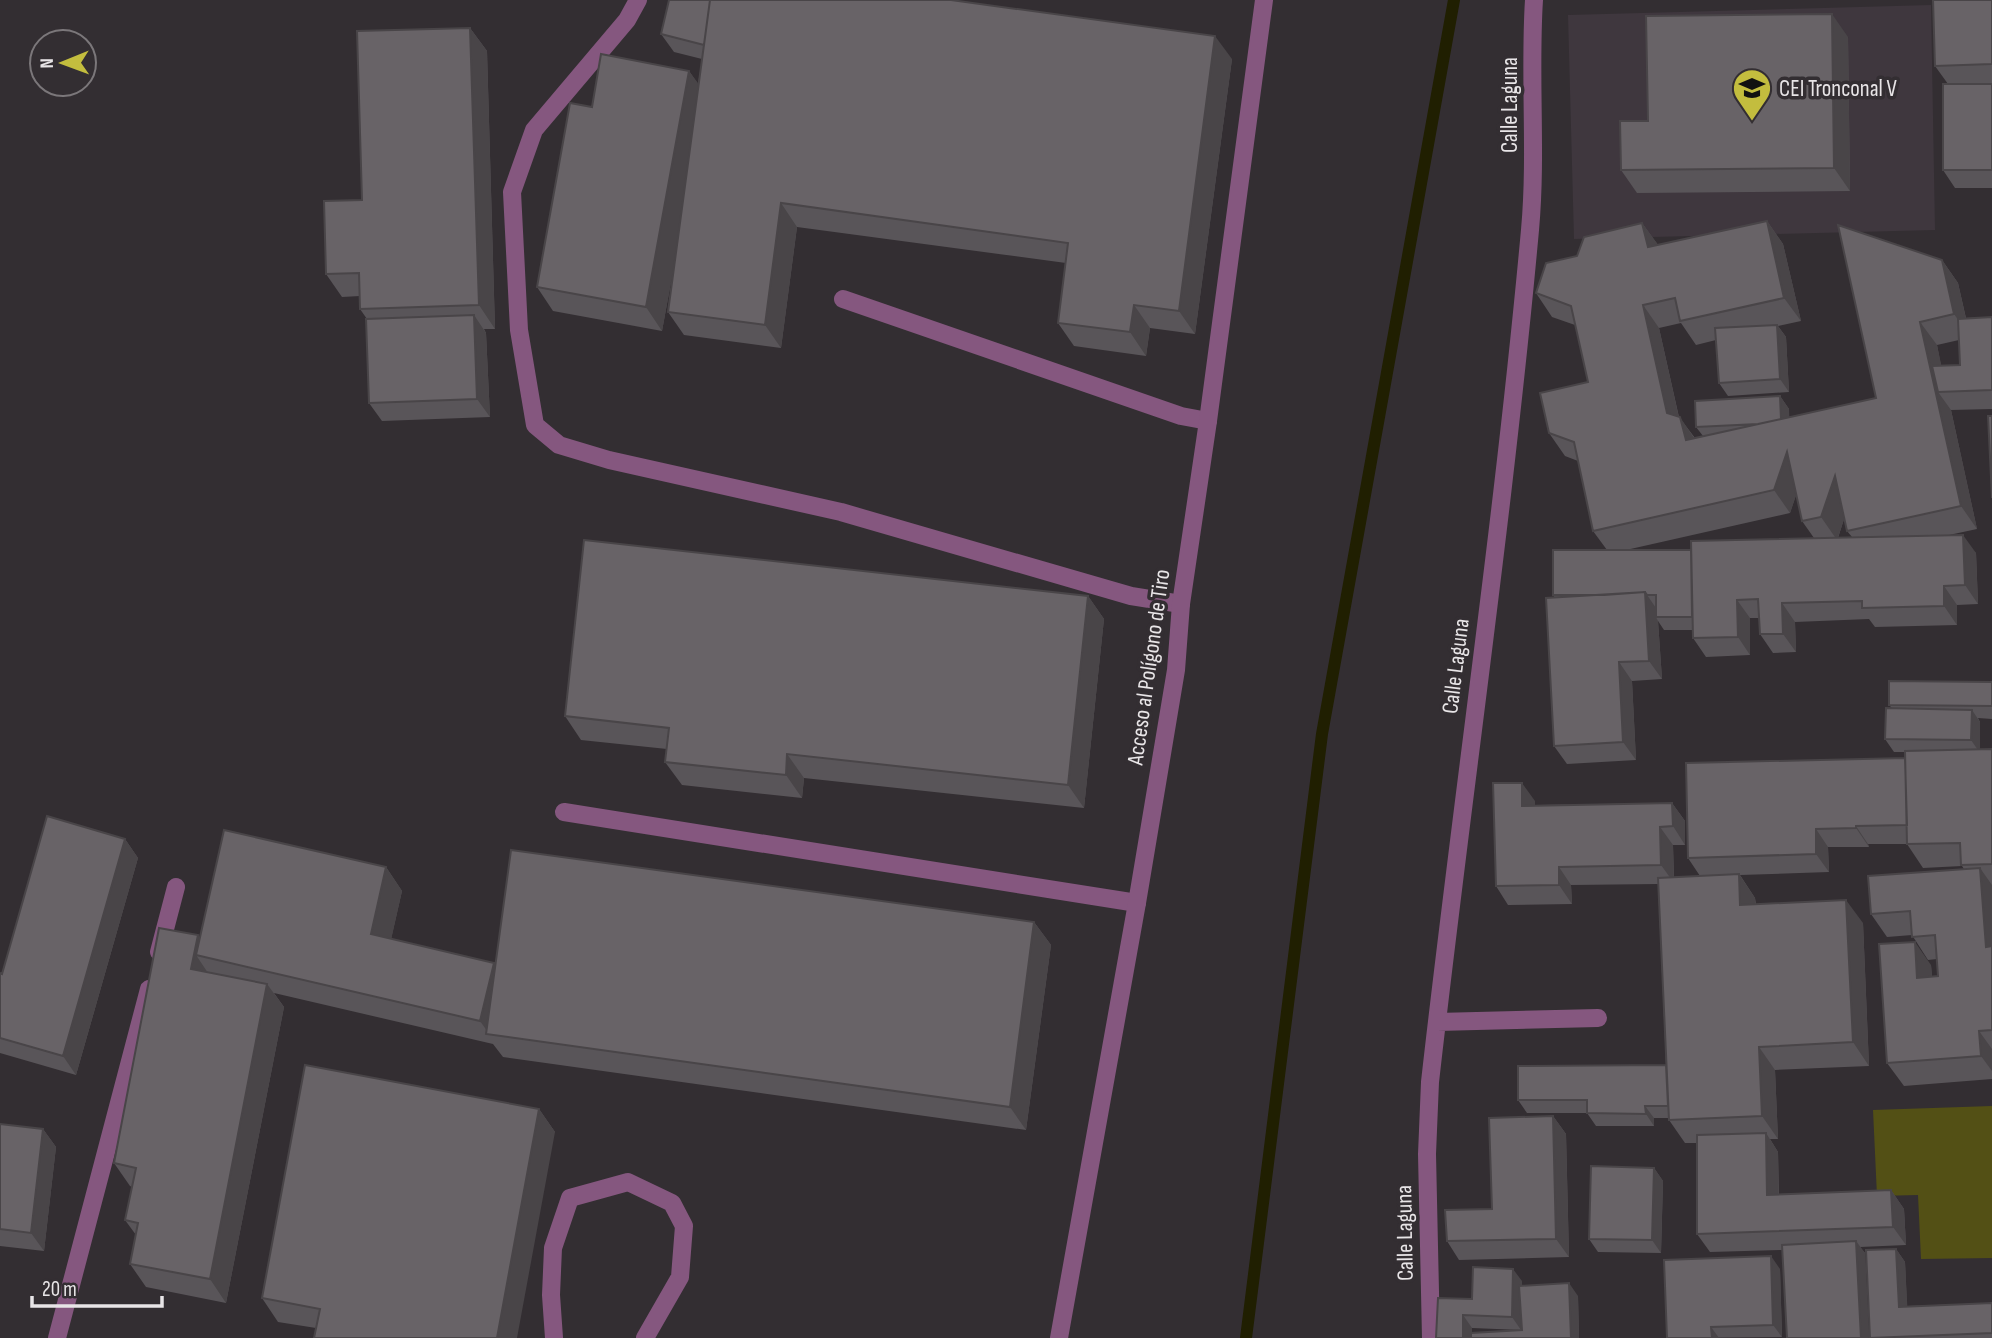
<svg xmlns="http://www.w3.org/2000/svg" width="1992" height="1338" font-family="'Sofia Sans Condensed',sans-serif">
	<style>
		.built { fill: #3f373e }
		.green { fill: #535015 }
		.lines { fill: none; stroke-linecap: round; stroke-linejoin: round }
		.stream { stroke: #201f01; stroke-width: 12 }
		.lane { stroke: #85577f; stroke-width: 18 }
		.street { stroke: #85577f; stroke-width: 18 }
		.wall { fill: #595559; fill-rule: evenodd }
		.shaded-wall { fill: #494548 }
		.building { fill: #686367; stroke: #494548; stroke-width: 2 }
		.labels { text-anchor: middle; stroke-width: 7; stroke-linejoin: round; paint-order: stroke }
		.poi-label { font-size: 23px; fill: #e8e5e7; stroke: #332e32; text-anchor: start }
		.street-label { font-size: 23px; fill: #e8e5e7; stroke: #332e32 }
	</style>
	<rect width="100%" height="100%" fill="#332e32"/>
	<!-- built -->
	<path class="built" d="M1931 5 1935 230 1574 239 1568 15Z"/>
	<!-- green -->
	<path class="green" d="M1992 1106V1258L1921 1259 1918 1195 1877 1196 1873 1110Z"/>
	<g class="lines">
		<!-- stream -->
		<path class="stream" d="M1246 1338 1322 734 1454 0"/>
		<!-- lane -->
		<path class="lane" d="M638 0 627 20 534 130 512 192 519 330 535 425 559 445 609 460 841 512 1131 596 1181 604
			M843 299 1181 416 1208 421
			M564 812 1137 903
			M159 952 176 887
			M57 1338 149 989
			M554 1338 551 1295 553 1248 570 1198 628 1182 672 1203 684 1226 680 1277 645 1338"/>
		<!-- street -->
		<path class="street" d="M1437 1022 1598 1018
			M1059 1338 1137 903 1176 670 1181 604 1208 421 1264 0
			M1431 1338 1427 1154 1430 1082C1462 798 1504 515 1530 230 1537 153 1529 76 1534 0"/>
	</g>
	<!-- wall -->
	<path class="wall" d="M1992 0V83L1948 84 1935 66Z
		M470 28 487 51 495 329H484L486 333 490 417 382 421 369 403 367 319 360 309V296L342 297 326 274 362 200Z
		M661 34 1232 59 1195 334 1150 328 1146 356 1074 346 1058 323 1066 263 797 227 781 348 684 335 668 312 673 271 662 331 553 311 537 287 592 107 689 71 698 84 702 59 674 52Z
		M1848 37 1850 191 1637 193 1621 170 1648 121Z
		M1992 84V188H1955L1943 170Z
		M1767 221 1783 244 1801 321 1778 326 1786 337 1789 392 1728 396 1719 383 1716 340 1696 345 1681 323 1659 328 1679 417 1695 438 1703 436 1696 427 1780 396 1789 409V417L1876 398 1942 260 1958 283 1966 318 1992 317V409L1951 410 1977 529 1949 535 1976 553 1978 604 1957 605V625L1875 627 1869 619 1795 622 1796 652 1773 653 1760 634 1759 618H1750V655L1706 657 1693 638V630H1664L1658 621 1662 679 1632 681 1636 760 1567 764 1554 746 1555 598 1553 595 1607 550 1593 531 1578 461 1565 456 1549 433 1588 382 1575 325 1552 317 1536 293 1577 256 1642 223 1658 245ZM1959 340 1960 365 1941 366 1937 345ZM1796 495 1802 521 1814 538 1691 550H1626L1790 513ZM1844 519 1847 531 1852 537 1838 538Z
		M1088 596 1104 619 1084 808 804 778 802 798 682 785 665 762 667 749 581 740 565 716Z
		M1992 682V719L1978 718 1980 722V749H1992V1079L1904 1086 1887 1063 1931 965 1932 977 1938 976 1937 959 1928 960 1912 935 1887 937 1871 914 1964 869 1962 866 1923 868 1907 844H1868L1869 847H1828L1829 872 1740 875 1755 898 1756 904 1863 923 1869 1066 1775 1070 1778 1139H1770L1778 1152 1779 1194 1891 1190 1904 1209 1906 1245 1860 1247 1865 1253 1869 1338 1782 1250 1710 1252 1697 1234V1143H1685L1669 1120V1118H1654V1126H1596L1587 1113H1527L1518 1100 1666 1065 1658 884 1571 885 1572 904 1508 905 1496 886 1535 801V805L1672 803 1685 821V845H1673L1674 877 1700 876 1688 858 1905 758V752H1894L1885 739 1892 708 1889 705Z
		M125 839 138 858 76 1075 0 1053V973L2 974Z
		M386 867 402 891 391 939 496 966 1034 922 1051 945 1026 1130 503 1057 493 1044 274 993 284 1007 226 1303 146 1287 130 1264 136 1235 125 1220 132 1187 130 1186 114 1163 198 935 200 938Z
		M539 1109 555 1132 316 1328 278 1322 262 1298Z
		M1553 1116 1566 1134 1569 1257 1459 1260 1447 1241 1492 1209Z
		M0 1124 43 1129 56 1147 44 1251 0 1246Z
		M1654 1168 1663 1181 1661 1253 1598 1252 1589 1239Z
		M1896 1249 1905 1262 1907 1306 1992 1303V1338H1870Z
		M1780 1269 1782 1337 1667 1338Z
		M1522 1281V1286L1578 1296 1579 1338H1436L1472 1299ZM1521 1321 1522 1330 1472 1333V1328L1521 1330Z"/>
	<!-- shaded-wall -->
	<path class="shaded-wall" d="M1832 14 1848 37 1850 191 1834 168Z
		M470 28 487 51 495 329 479 305Z
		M1215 36 1232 59 1195 334 1179 311Z
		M689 71 706 94 662 331 646 307Z
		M781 203 797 227 781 348 765 325Z
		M1767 221 1783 244 1801 321 1784 298Z
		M1642 223 1659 246 1648 247Z
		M1942 260 1958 283 1970 337 1954 314Z
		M1134 305 1150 328 1146 356 1130 332Z
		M1643 305 1659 328 1683 436 1667 413Z
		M474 315 486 333 490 417 477 399Z
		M1920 322 1937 345 1947 392H1938L1951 410 1977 529 1961 506Z
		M1777 325 1786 337 1789 392 1780 379Z
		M1780 396 1789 409 1790 435 1781 423Z
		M1680 417 1696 441 1686 440Z
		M1787 452 1803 475 1790 513 1774 490Z
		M1835 476 1851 499 1837 540 1821 517Z
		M1963 535 1976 553 1978 604 1965 585Z
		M1944 586 1957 605V625L1944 606Z
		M1645 592 1658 611 1656 617 1658 621 1662 679 1649 661Z
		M1088 596 1104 619 1084 808 1068 785Z
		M1737 600 1750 618V655L1738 637Z
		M1782 603 1795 622 1796 652 1783 634Z
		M1619 662 1632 681 1636 760 1623 742Z
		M1972 710 1980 722V753L1971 740Z
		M787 754 804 778 802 798 786 775Z
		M1522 783 1535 801V824L1522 806Z
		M1672 803 1685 821V845L1673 826Z
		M1856 826 1868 844 1869 847 1856 828Z
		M1660 827 1673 845 1674 883 1661 865Z
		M1816 829 1828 847 1829 872 1816 854Z
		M125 839 138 858 76 1075 63 1056Z
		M386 867 402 891 387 958 371 934Z
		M1559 867 1571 885 1572 904 1559 885Z
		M1980 868 1992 885V955L1986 947Z
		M1739 874 1755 898 1757 928 1740 905Z
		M1846 900 1863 923 1869 1066 1853 1042Z
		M1034 922 1051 945 1026 1130 1010 1107Z
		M198 935 214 959 196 955 210 976 191 969Z
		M1915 942 1931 965 1934 1001 1917 978Z
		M494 963 510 986 490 1035 480 1021Z
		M267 984 284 1007 226 1303 210 1279Z
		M1979 1031 1992 1049V1071L1981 1056Z
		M1759 1047 1775 1070 1778 1139 1762 1116Z
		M1645 1106 1654 1118V1126L1646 1114Z
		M539 1109 555 1132 517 1338H497Z
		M1553 1116 1566 1134 1569 1257 1556 1239Z
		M43 1129 56 1147 44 1251 31 1233Z
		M1766 1133 1778 1152 1779 1213 1767 1195Z
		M1654 1168 1663 1181 1661 1253 1652 1240Z
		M1891 1190 1904 1209 1906 1245 1893 1227Z
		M1856 1241 1865 1253 1869 1338H1861Z
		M1896 1249 1905 1262 1908 1319 1899 1307Z
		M1771 1256 1780 1269 1782 1337 1773 1325Z
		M1513 1269 1522 1281 1521 1330 1512 1317Z
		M1569 1283 1578 1296 1579 1338H1571Z
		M1463 1315 1472 1328V1338H1463Z
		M1711 1327 1719 1338H1712Z"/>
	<!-- building -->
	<path class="building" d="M669 0H710L704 45 661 34Z
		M710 0H951L1215 36 1179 311 1134 305 1130 332 1058 323 1068 243 781 203 765 325 668 312Z
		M1933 0H1992V64L1935 66Z
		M1832 14 1834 168 1621 170 1620 121H1648L1646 16Z
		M470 28 479 305 360 309 359 273 326 274 324 201 362 200 357 31Z
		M601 54 689 71 646 307 537 287 570 103 592 107Z
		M1943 84H1992V170H1943Z
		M1767 221 1784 298 1680 321 1675 298 1643 305 1667 413 1680 417 1686 440 1876 398 1838 225 1942 260 1954 314 1920 322 1961 506 1847 531 1835 476 1821 517 1802 521 1787 452 1774 490 1593 531 1574 442 1549 433 1540 393 1588 382 1571 306 1536 293 1546 263 1577 256 1584 237 1642 223 1648 247Z
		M474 315 477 399 369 403 366 319Z
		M1992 317V390L1938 392 1932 366 1960 365 1958 319Z
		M1777 325 1780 379 1719 383 1715 328Z
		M1780 396 1781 419 1758 424 1696 427 1695 401Z
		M1988 416H1992V498Z
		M1963 535 1965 585 1944 586V606L1862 608V601L1782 603 1783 634H1760L1758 599 1737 600 1738 637 1693 638 1691 541Z
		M584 540 1088 596 1068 785 787 754 786 775 665 762 669 728 565 716Z
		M1553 550H1691L1692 617H1656V595H1647L1645 592 1604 595H1553Z
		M1645 592 1649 661 1619 662 1623 742 1554 746 1546 598Z
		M1889 681 1992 682V706L1889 705Z
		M1886 708 1972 710 1971 740 1885 739Z
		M1992 749V864L1961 865 1960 843 1907 844 1905 751Z
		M1905 758 1907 825 1856 826V828L1816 829V854L1688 858 1686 763Z
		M1493 783H1522V806L1672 803 1673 826 1660 827 1661 865 1559 867V885L1496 886Z
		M47 816 125 839 63 1056 0 1038V973L2 974Z
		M224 830 386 867 371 934 494 963 480 1021 196 955Z
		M511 850 1034 922 1010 1107 486 1034Z
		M1980 868 1986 947 1992 946V1030L1979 1031 1981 1056 1887 1063 1879 944 1915 942 1917 978 1938 976 1935 935 1912 937 1910 911 1871 914 1868 876Z
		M1739 874 1740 905 1846 900 1853 1042 1759 1047 1762 1116 1669 1120 1658 878Z
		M159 928 198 935 191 969 267 984 210 1279 130 1264 138 1223 125 1220 136 1168 114 1163Z
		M305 1065 539 1109 497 1338H314L320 1309 262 1298Z
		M1666 1065 1668 1106H1645L1646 1114 1587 1113V1100H1518V1066Z
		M1553 1116 1556 1239 1447 1241 1445 1210 1492 1209 1489 1118Z
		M0 1124 43 1129 31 1233 0 1229Z
		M1766 1133 1767 1195 1891 1190 1893 1227 1697 1234V1135Z
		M1591 1166 1654 1168 1652 1240 1589 1239Z
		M1856 1241 1861 1338H1787L1782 1245Z
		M1896 1249 1899 1307 1992 1303V1333L1870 1338 1866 1250Z
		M1771 1256 1773 1325 1711 1327 1712 1338H1667L1664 1260Z
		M1473 1267 1513 1269 1512 1317 1463 1315V1338H1436L1438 1298 1472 1299Z
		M1569 1283 1571 1338H1471V1333L1522 1330 1519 1286Z"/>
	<!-- icons -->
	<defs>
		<g id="school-pin" transform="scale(2.0125)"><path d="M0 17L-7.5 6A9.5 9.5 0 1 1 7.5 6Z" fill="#c3bd3e" stroke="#332e32"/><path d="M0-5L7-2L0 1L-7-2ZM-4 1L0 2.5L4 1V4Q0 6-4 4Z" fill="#111"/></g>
	</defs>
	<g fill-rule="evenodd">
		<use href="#school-pin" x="1752" y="88"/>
	</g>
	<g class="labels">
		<!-- poi labels -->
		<g class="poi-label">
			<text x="1779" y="96">CEI Tronconal V</text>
		</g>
		<!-- street labels -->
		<g class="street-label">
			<text transform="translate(1509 105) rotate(-90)" y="8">Calle Laguna</text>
			<text transform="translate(1455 666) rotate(-83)" y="8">Calle Laguna</text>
			<text transform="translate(1148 667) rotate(-82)" y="8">Acceso al Polígono de Tiro</text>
			<text transform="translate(1404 1233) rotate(-91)" y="8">Calle Laguna</text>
		</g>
	</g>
	<!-- north arrow -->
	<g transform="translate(63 63) rotate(269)"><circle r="33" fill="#332e32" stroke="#7b777a" stroke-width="2"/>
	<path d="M0-5L12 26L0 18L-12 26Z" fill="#c3bd3e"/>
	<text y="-10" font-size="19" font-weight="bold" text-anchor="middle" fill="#e8e5e7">N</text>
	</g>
	<!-- scale -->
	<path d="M32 1296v10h130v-10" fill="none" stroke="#e8e5e7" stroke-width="3.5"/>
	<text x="42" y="1296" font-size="21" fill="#e8e5e7" stroke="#332e32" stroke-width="5" paint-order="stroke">20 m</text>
</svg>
